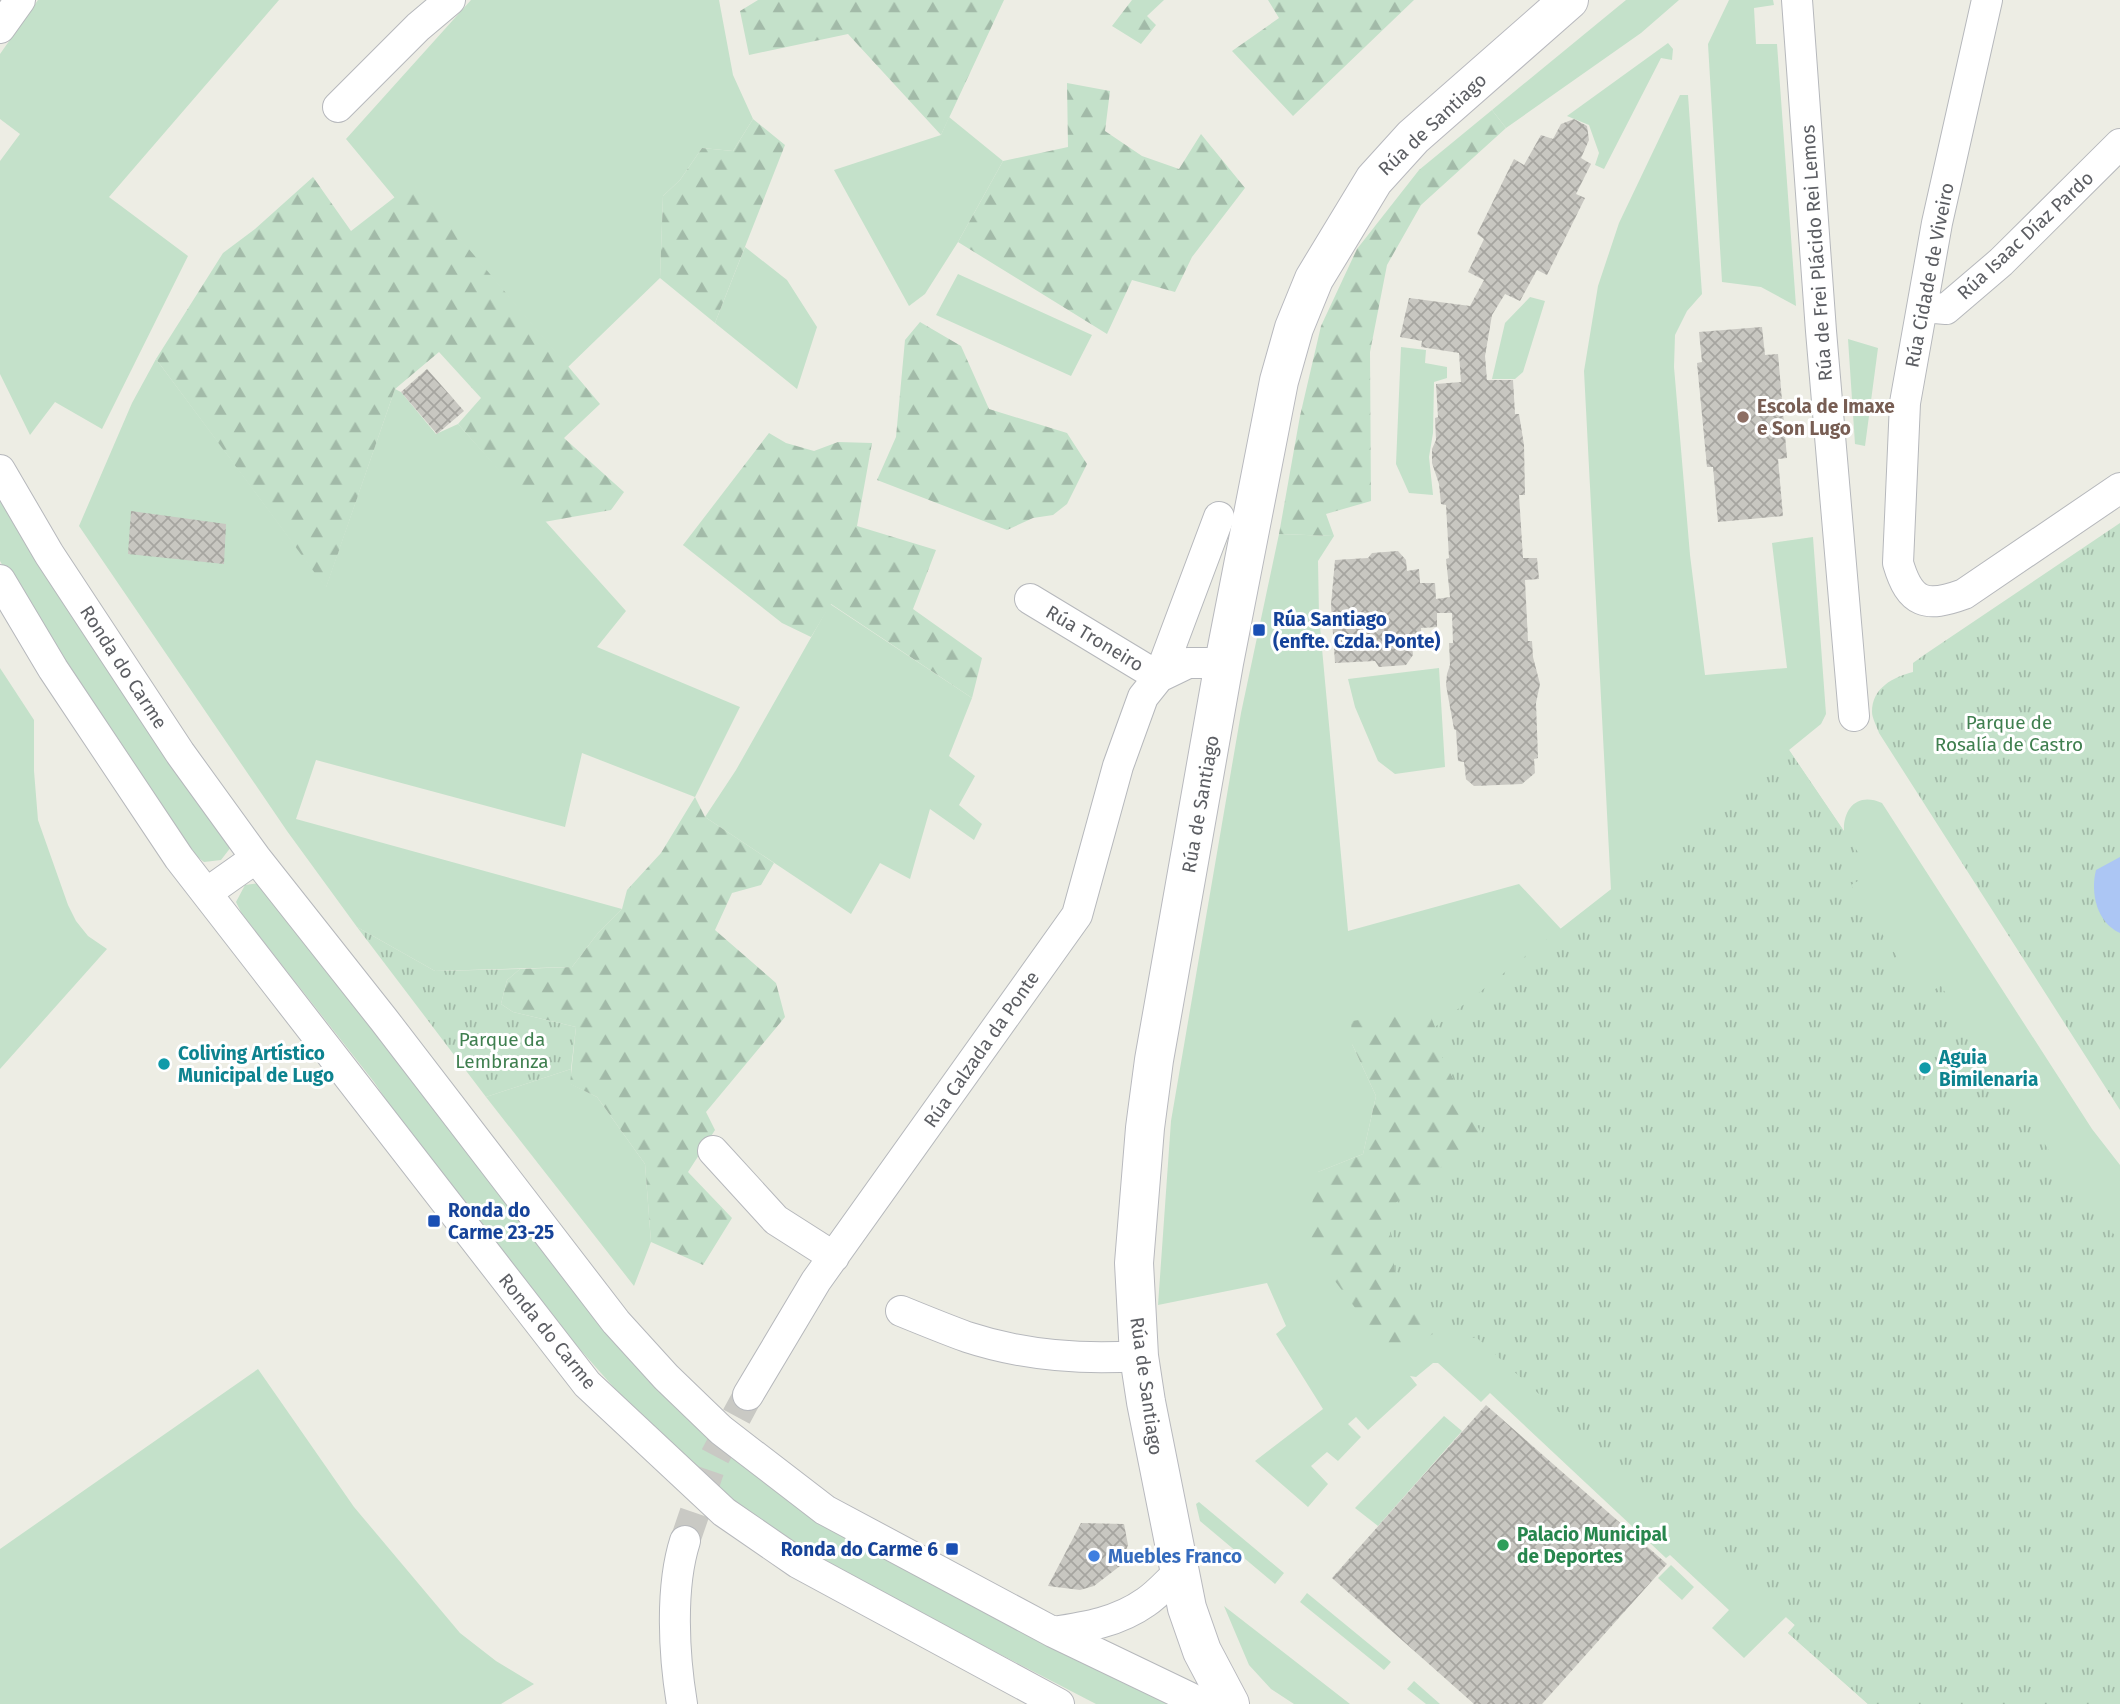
<svg xmlns="http://www.w3.org/2000/svg" width="2120" height="1704" font-family="'Fira Sans',sans-serif">
	<style>
		.grass { fill: #c4e1ca; fill-rule: evenodd }
		.forest { fill: url(#forest-firs) }
		.park { fill: url(#park-tufts) }
		.water { fill: #acc6f4 }
		.building { fill: url(#building-cross-hatch) }
		.lines { fill: none; stroke-linecap: round; stroke-linejoin: round }
		.street-tunnel { stroke: #c9c9c4; stroke-width: 30; stroke-dasharray: 30 15; stroke-linecap: butt }
		.street-casing { stroke: #b6b8bc; stroke-width: 32 }
		.secondary-casing { stroke: #b8b9be; stroke-width: 40 }
		.street { stroke: #fff; stroke-width: 30 }
		.secondary { stroke: #fff; stroke-width: 38 }
		.education-dot { fill: #8d6e63; stroke: #fff; stroke-width: 2.5 }
		.transit-dot { fill: #1a4fb4; stroke: #fff; stroke-width: 2.5 }
		.culture-dot { fill: #0f9aa8; stroke: #fff; stroke-width: 2.5 }
		.leisure-dot { fill: #2e9e5b; stroke: #fff; stroke-width: 2.5 }
		.shop-dot { fill: #3f7fe0; stroke: #fff; stroke-width: 2.5 }
		.labels { text-anchor: middle; stroke-width: 6; stroke-linejoin: round; paint-order: stroke }
		.street-label { font-size: 19px; fill: #5c5e63; stroke: #fff }
		.education-label { font-size: 19px; font-weight: bold; fill: #785e54; stroke: #fff; text-anchor: start }
		.transit-label { font-size: 19px; font-weight: bold; fill: #164399; stroke: #fff; text-anchor: start }
		.park-label { font-size: 19px; fill: #3f7f4f; stroke: #fff }
		.culture-label { font-size: 19px; font-weight: bold; fill: #0d838f; stroke: #fff; text-anchor: start }
		.leisure-label { font-size: 19px; font-weight: bold; fill: #27864d; stroke: #fff; text-anchor: start }
		.shop-label { font-size: 19px; font-weight: bold; fill: #366cbe; stroke: #fff; text-anchor: start }
	</style>
	<defs>
		<pattern id="forest-firs" width="22" height="20" patternUnits="userSpaceOnUse" patternTransform="scale(1.75)"><rect width="22" height="20" fill="#c4e1ca"/><path d="M5 1l3.5 6h-7zM16 11l3.5 6h-7z" fill="#a2baa8"/></pattern>
		<pattern id="park-tufts" width="24" height="20" patternUnits="userSpaceOnUse" patternTransform="scale(1.75)"><rect width="24" height="20" fill="#c4e1ca"/><path d="M3 7l-1-3M5 7V3M7 7l1-3M15 17l-1-3M17 17v-4M19 17l1-3" fill="none" stroke="#a2baa8"/></pattern>
		<pattern id="building-cross-hatch" width="8" height="8" patternUnits="userSpaceOnUse" patternTransform="scale(1.75)"><rect width="8" height="8" fill="#c8c7c1"/><path d="M0 0l8 8M0 8l8-8" fill="none" stroke="#a6a5a0"/></pattern>
	</defs>
	<rect width="100%" height="100%" fill="#edede4"/>
	<!-- grass -->
	<path class="grass" d="M38 0H279L109 197 188 256 102 429 55 402 30 435 0 374V161L20 134 0 119V54Z
		M471 0H719L733 75 753 119 733 151 702 148 680 180 663 196 660 278 568 367 413 184 395 198 346 139Z
		M1626 0H1679L1641 33 1506 128 1492 110Z
		M1729 0H1773L1774 5 1754 8 1756 44H1777L1796 306 1761 287 1722 282 1708 44Z
		M1668 43 1673 49 1672 60 1661 58 1604 169 1595 165 1599 153 1589 125 1567 116Z
		M1680 95H1688L1702 294 1687 311 1675 335 1674 367 1690 555 1705 675 1787 668 1772 543 1813 537 1826 714 1821 724 1789 750 1844 831C1843 808 1858 792 1882 803L2092 1129 2120 1165V1426L1868 1704 1788 1633 1795 1625 1786 1617 1744 1658 1712 1628 1729 1610 1670 1555 1666 1558 1490 1393 1481 1402 1438 1363H1433L1416 1377 1410 1376 1417 1385 1368 1430 1356 1417 1348 1424 1361 1437 1338 1461 1327 1452 1311 1466 1328 1484 1308 1507 1255 1461 1323 1409 1276 1334 1286 1326 1267 1283 1158 1305 1171 1121 1241 713 1279 534 1334 536 1318 561 1319 616 1348 931 1519 884 1561 929 1611 890 1584 371 1598 286 1619 223ZM1352 1044 1482 1135 1318 1172 1363 1154 1376 1096Z
		M949 117 1003 161 958 242 925 294 909 306 834 170 941 135Z
		M745 247 787 280 817 327 797 389 715 323Z
		M958 274 1092 335 1071 376 936 315Z
		M1530 297 1545 301 1523 372 1515 379H1492L1505 323Z
		M1848 339 1878 348 1865 446 1855 444Z
		M1401 347 1426 350 1425 363 1447 367V378L1434 382 1433 433 1429 457 1433 495 1409 493 1396 464Z
		M156 359 326 587 395 389 401 392 436 434 458 424 626 611 597 647 740 707 695 797 582 753 565 827 316 760 296 819 622 909 598 933 572 967 435 971 357 927 287 831 79 526 132 403Z
		M0 491 231 847 221 860 204 862 195 855 21 598 0 561Z
		M830 604 972 698 949 756 975 776 959 805 982 824 974 840 930 809 910 879 880 863 851 914 705 817 736 770Z
		M0 668 34 720V771L38 820 68 905 76 921 88 936 107 949 0 1069Z
		M1439 668 1445 767 1395 774 1378 761 1355 707 1348 679Z
		M259 883 734 1457 1172 1704H1096L841 1572 731 1500 624 1399 554 1320 432 1167 374 1082 242 914 236 902 245 885Z
		M571 1069V1084L597 1097 645 1164 651 1242 634 1286 486 1097Z
		M258 1369 354 1507 460 1633 496 1661 534 1684 501 1704H0V1549Z
		M1444 1416 1462 1431 1378 1526 1355 1508Z
		M1199 1502 1284 1573 1275 1584 1200 1521 1196 1504Z
		M1671 1565 1694 1587 1682 1600 1658 1578Z
		M1307 1593 1391 1662 1384 1670 1300 1602Z
		M1224 1606 1350 1704H1294L1271 1689 1249 1665Z
		M1414 1681 1440 1704H1426L1407 1689Z"/>
	<!-- forest -->
	<path class="forest" d="M758 0H1004L941 135 848 34 749 55 740 11Z
		M1132 0H1164L1147 16 1156 25 1141 44 1112 26Z
		M1268 0H1414L1293 116 1232 51 1279 18Z
		M1067 83 1110 91 1105 131 1142 156 1179 169 1201 134 1245 188 1192 257 1175 292 1132 280 1107 334 958 242 1003 161 1068 147Z
		M1492 110 1506 128 1421 205 1387 265 1370 352 1371 501 1326 514 1334 536 1279 534 1300 416 1321 326 1357 249 1419 170Z
		M753 119 785 145 715 323 660 278 663 196 680 180 702 148 733 151Z
		M313 177 351 231 413 183 600 404 564 438 624 492 611 510 544 522 458 424 481 398 439 352 395 389 326 588 156 359 223 253 255 229Z
		M920 322 961 346 989 409 1067 433 1087 464 1067 504 1053 515 1033 518 1007 530 877 480 896 437 905 340Z
		M769 433 786 443 814 451 838 442 872 443 857 526 936 550 913 609 982 658 972 698 831 604 811 637 782 623 683 545Z
		M695 797 705 817 774 863 761 885 732 893 715 930 776 983 785 1017 706 1112 715 1130 688 1172 732 1218 703 1265 651 1242 645 1164 597 1097 570 1084 576 1027 513 1012 501 1004 507 980 520 969 572 967 598 933 622 909 627 890 661 853Z
		M1429 1012 1435 1027 1433 1039 1482 1135 1387 1210 1395 1271 1433 1334 1392 1357 1305 1241 1318 1172 1363 1154 1376 1096 1352 1044 1351 1021Z"/>
	<!-- park -->
	<path class="park" d="M2120 523V1110L1879 733C1877 727 1872 718 1872 712 1872 688 1893 677 1913 672V663L1924 655Z
		M1789 750 1872 873 1851 885 1922 996 1941 986 2056 1161 2120 1242V1704H1868L1788 1633 1795 1625 1477 1338 1433 1334 1395 1271 1387 1210 1482 1135 1433 1039 1435 1027Z
		M357 927 435 971 520 969 507 980 501 1004 513 1012 576 1027 571 1069 486 1097Z"/>
	<!-- water -->
	<path class="water" d="M2120 857V933C2097 923 2090 893 2096 870Z"/>
	<!-- building -->
	<path class="building" d="M1574 119 1587 126 1589 140 1581 158 1591 164 1576 194 1585 198 1547 275 1537 270 1520 301 1505 294 1492 315 1485 356 1487 380H1513L1515 414H1519L1524 445 1525 495H1519L1523 558H1537L1539 579 1525 580 1528 641H1532L1533 657 1540 684 1536 703 1538 758 1534 759 1535 773 1522 784 1474 786 1466 779 1464 762 1458 761 1456 730 1454 729 1446 685 1447 674 1450 665 1449 643H1453L1452 613H1437V627L1421 628 1422 644H1412L1413 655 1406 665 1379 667 1375 661 1335 663 1331 605 1335 560 1368 558 1372 553 1398 551 1406 560 1407 571 1419 569 1420 583H1435L1436 599 1450 597 1446 559 1449 558 1446 505 1441 504 1439 484 1432 463V449L1436 440 1435 418 1438 417 1436 384 1461 382 1459 353 1421 347 1422 341 1400 337 1409 298 1470 306 1484 280 1468 272 1484 239 1477 234 1514 159 1524 165 1541 135 1553 139 1561 124Z
		M1762 327 1765 355 1778 354 1787 458 1778 459 1783 516 1718 522 1713 467H1707L1697 363 1702 362 1699 332Z
		M427 369 464 411 437 434 401 392Z
		M131 511 226 524 224 564 128 554Z
		M1486 1405 1667 1564 1542 1704H1474L1332 1578Z
		M1081 1523 1124 1524 1128 1545 1120 1566 1094 1586 1080 1590 1048 1586Z"/>
	<g class="lines">
		<!-- street-tunnel -->
		<path class="street-tunnel" d="M685 1541 712 1462 748 1395"/>
		<!-- street casing -->
		<g class="street-casing">
			<path id="street" d="M1797 0 1821 331 1854 716
				M1987 0 1937 223 1905 403 1898 563C1910 604 1926 608 1964 594L2120 488
				M0 28 20 0
				M338 107 418 27 450 0
				M1923 307 1946 309 2001 262 2120 144
				M0 470 49 554 180 753 256 858 384 1020 616 1322 666 1377 721 1430 825 1510 1053 1632 1203 1704
				M0 580 53 669 179 858 587 1384 724 1512 798 1563 1059 1704
				M1030 599 1159 677
				M1159 677 1188 663H1224
				M208 892 256 858
				M713 1151 776 1220 834 1257
				M901 1311C923 1320 945 1329 967 1337 1022 1355 1081 1360 1139 1356
				M748 1395 816 1281 1077 915 1118 766 1143 697 1159 677 1219 517
				M1053 1632C1086 1627 1118 1622 1146 1602 1158 1594 1168 1582 1179 1572
				M682 1704C674 1656 670 1588 685 1541"/>
		</g>
		<!-- secondary casing -->
		<g class="secondary-casing">
			<path id="secondary" d="M1230 1704 1202 1651 1187 1608 1146 1402 1139 1356 1134 1263 1145 1128 1154 1060 1224 663 1279 381 1294 328 1314 279 1374 180 1413 137 1569 0"/>
		</g>
		<!-- street -->
		<use href="#street" class="street"/>
		<!-- secondary -->
		<use href="#secondary" class="secondary"/>
	</g>
	<!-- markers -->
	<circle class="education-dot" cx="1743" cy="417" r="7"/>
	<g class="transit-dot">
		<rect x="1252" y="623" width="14" height="14" rx="3.5"/>
		<rect x="427" y="1214" width="14" height="14" rx="3.5"/>
		<rect x="945" y="1542" width="14" height="14" rx="3.5"/>
	</g>
	<g class="culture-dot">
		<circle cx="164" cy="1064" r="7"/>
		<circle cx="1925" cy="1068" r="7"/>
	</g>
	<circle class="leisure-dot" cx="1503" cy="1545" r="7"/>
	<circle class="shop-dot" cx="1094" cy="1556" r="7"/>
	<g class="labels">
		<!-- street labels -->
		<g class="street-label">
			<text transform="translate(1432 124) rotate(-43)" y="7">Rúa de Santiago</text>
			<text transform="translate(2025 235) rotate(-43)" y="7">Rúa Isaac Díaz Pardo</text>
			<text transform="translate(1816 253) rotate(-94)" y="7">Rúa de Frei Plácido Rei Lemos</text>
			<text transform="translate(1929 275) rotate(-79)" y="7">Rúa Cidade de Viveiro</text>
			<text transform="translate(1095 638) rotate(31)" y="7">Rúa Troneiro</text>
			<text transform="translate(124 667) rotate(57)" y="7">Ronda do Carme</text>
			<text transform="translate(1200 804) rotate(-80)" y="7">Rúa de Santiago</text>
			<text transform="translate(981 1049) rotate(-55)" y="7">Rúa Calzada da Ponte</text>
			<text transform="translate(548 1331) rotate(51)" y="7">Ronda do Carme</text>
			<text transform="translate(1147 1386) rotate(82)" y="7">Rúa de Santiago</text>
		</g>
		<!-- education labels -->
		<g class="education-label">
			<text x="1757" y="413">Escola de Imaxe<tspan x="1757" dy="22">e Son Lugo</tspan></text>
		</g>
		<!-- transit labels -->
		<g class="transit-label">
			<text x="1273" y="626">Rúa Santiago<tspan x="1273" dy="22">(enfte. Czda. Ponte)</tspan></text>
			<text x="448" y="1217">Ronda do<tspan x="448" dy="22">Carme 23-25</tspan></text>
			<text x="938" y="1556" text-anchor="end">Ronda do Carme 6</text>
		</g>
		<!-- park labels -->
		<g class="park-label">
			<text x="2009" y="729">Parque de<tspan x="2009" dy="22">Rosalía de Castro</tspan></text>
			<text x="502" y="1046">Parque da<tspan x="502" dy="22">Lembranza</tspan></text>
		</g>
		<!-- culture labels -->
		<g class="culture-label">
			<text x="178" y="1060">Coliving Artístico<tspan x="178" dy="22">Municipal de Lugo</tspan></text>
			<text x="1939" y="1064">Aguia<tspan x="1939" dy="22">Bimilenaria</tspan></text>
		</g>
		<!-- leisure labels -->
		<g class="leisure-label">
			<text x="1517" y="1541">Palacio Municipal<tspan x="1517" dy="22">de Deportes</tspan></text>
		</g>
		<!-- shop labels -->
		<g class="shop-label">
			<text x="1108" y="1563">Muebles Franco</text>
		</g>
	</g>
</svg>
